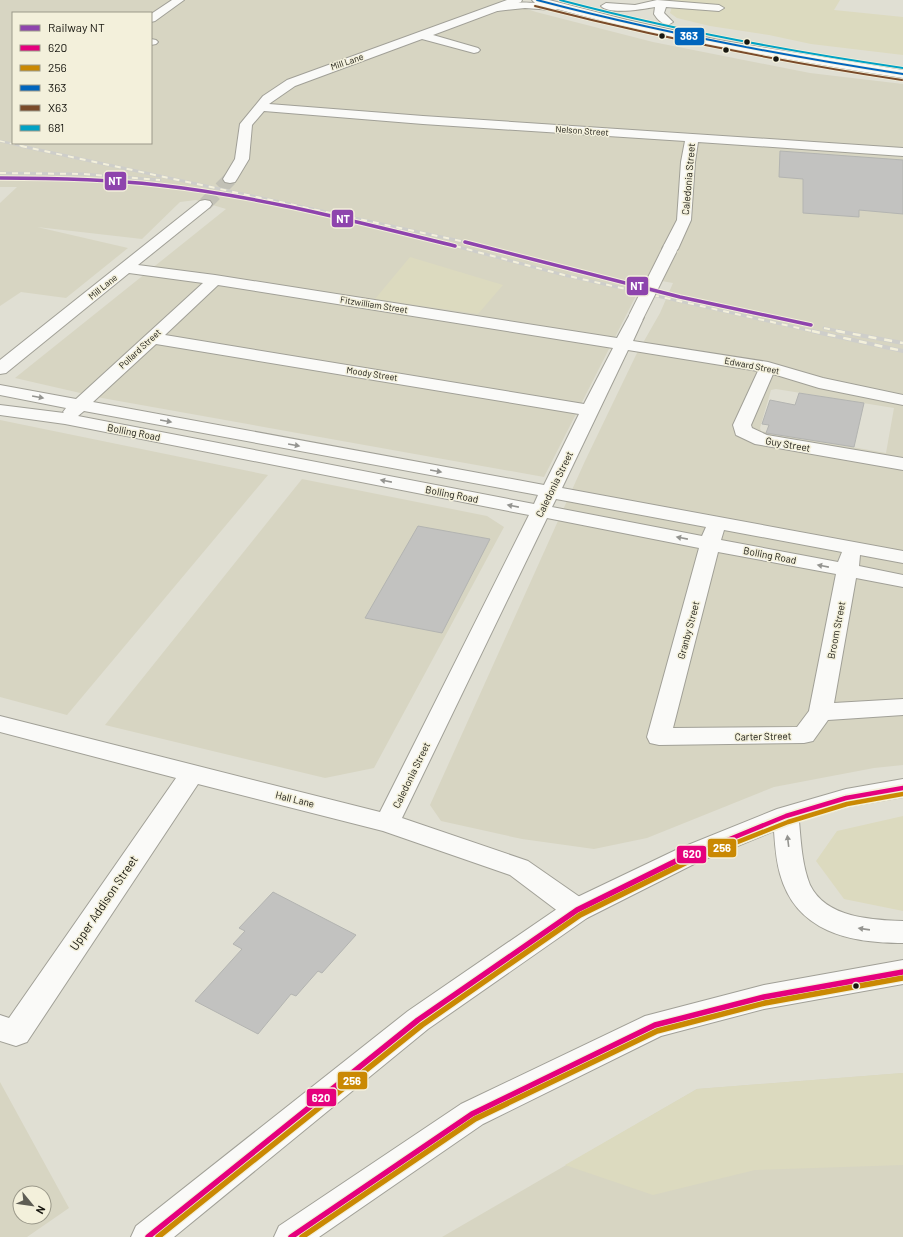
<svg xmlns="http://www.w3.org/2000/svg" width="903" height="1237" font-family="Barlow,sans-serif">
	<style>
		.built { fill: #d7d5c2; fill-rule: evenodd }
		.green { fill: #dcdabf }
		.building { fill: #c2c2c0; stroke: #b3b4b1 }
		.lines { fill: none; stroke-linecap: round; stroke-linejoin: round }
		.minor-tunnel { stroke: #c2c1b6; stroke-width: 14; stroke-dasharray: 14 8; stroke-linecap: butt }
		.minor-casing { stroke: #a1a097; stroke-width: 2 }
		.major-casing { stroke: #a1a097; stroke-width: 2 }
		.minor { fill: #fafaf8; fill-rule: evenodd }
		.major { fill: #fafaf8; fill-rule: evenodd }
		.rail-far2-casing { stroke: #cececa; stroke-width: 2.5 }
		.rail-far1-casing { stroke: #cececa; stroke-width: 3 }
		.rail-casing { stroke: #cececa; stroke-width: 4 }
		.rail-far2 { stroke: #f3f0db; stroke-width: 1.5; stroke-dasharray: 5; stroke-linecap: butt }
		.rail-far1 { stroke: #f3f0db; stroke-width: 2; stroke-dasharray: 6; stroke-linecap: butt }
		.rail { stroke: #f3f0db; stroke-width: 2.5; stroke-dasharray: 8; stroke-linecap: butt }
		.minor-bridge-casing { stroke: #a1a097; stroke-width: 16; stroke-linecap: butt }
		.minor-bridge { stroke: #fafaf8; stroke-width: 14 }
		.bus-1-far1-casing { stroke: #f3f0db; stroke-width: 8 }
		.bus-1-casing { stroke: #f3f0db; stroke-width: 8 }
		.bus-2-far1-casing { stroke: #f3f0db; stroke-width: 8 }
		.bus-2-casing { stroke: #f3f0db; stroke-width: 8 }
		.bus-3-casing { stroke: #f3f0db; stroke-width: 3.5 }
		.bus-4-casing { stroke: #f3f0db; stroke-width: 3.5 }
		.bus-5-casing { stroke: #f3f0db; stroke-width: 3.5 }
		.bus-1-far1 { stroke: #e5007d; stroke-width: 4.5 }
		.bus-1 { stroke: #e5007d; stroke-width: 5.5 }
		.bus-2-far1 { stroke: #ca8903; stroke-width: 4.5 }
		.bus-2 { stroke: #ca8903; stroke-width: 5.5 }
		.bus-3 { stroke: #0065bd; stroke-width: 2 }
		.bus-4 { stroke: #7a4b2a; stroke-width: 2 }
		.bus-5 { stroke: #01a2c4; stroke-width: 2 }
		.rail-1-casing { stroke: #f3f0db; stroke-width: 5.5 }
		.rail-1 { stroke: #8e44ad; stroke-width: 3.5 }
		.oneway { fill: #949490 }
		.bus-dot { fill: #181710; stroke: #f3f0db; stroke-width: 1.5 }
		.labels { text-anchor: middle; stroke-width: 3; stroke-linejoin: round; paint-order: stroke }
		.far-street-label { font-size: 9px; fill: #181710; stroke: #f3f0db }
		.street-label { font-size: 10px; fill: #181710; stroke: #f3f0db }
		.near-street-label { font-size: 12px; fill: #181710; stroke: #f3f0db }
		.line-badge { stroke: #f3f0db; stroke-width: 1.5 }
		.badge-label { font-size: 11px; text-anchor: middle; font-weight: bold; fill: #fff }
	</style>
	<rect width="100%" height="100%" fill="#e0dfd3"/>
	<!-- built -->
	<path class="built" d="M0 0H501L536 12 653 42 810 73 903 84V765L874 768 774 787 647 838 594 849 522 839 441 821 430 805 585 461 636 355 660 313 673 283 645 278 544 477 102 398 15 378 226 209 196 200 180 202 142 239 37 227 128 248 66 298 21 292 0 306V203L17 187H0ZM13 13H151V143H13ZM776 389 894 408 886 453 761 431 760 428 771 390Z
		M0 420 268 475 67 715 0 697Z
		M302 479 487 516 504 527 374 768 325 778 105 725Z
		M903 1073V1237H442L697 1089Z
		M0 1082 69 1208 27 1237H0ZM20 1193H44V1217H20Z"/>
	<!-- green -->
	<path class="green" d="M674 0H840L834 10 903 17V55L811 44 769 35 710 26 677 18 670 13Z
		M410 257 503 285 478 314 375 299Z
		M903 816V911L844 899 816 861 837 831Z
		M903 1073V1165L755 1170 653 1195 565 1165 697 1089Z"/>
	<!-- building -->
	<path class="building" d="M780 151 903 160V214L859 210V217L803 213V179L779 177Z
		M799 393 864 403 854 447 766 433 769 425 762 424 770 400 795 405Z
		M418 526 490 539 442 633 365 618Z
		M273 892 356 935 322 973 318 971 296 996 291 994 258 1034 195 1001 242 949 233 944 245 931 239 928Z"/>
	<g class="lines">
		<!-- minor-tunnel -->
		<path class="minor-tunnel" d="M205 204 230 179"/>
		<!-- minor casing -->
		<g class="minor-casing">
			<path id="minor" d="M172 0H184L155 21 151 22V14Z
				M507 0H522L521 2 433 35 478 48 480 50 478 52 474 53 422 39 295 86 269 104 423 116 903 148V156L698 142 695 162 691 220 678 249 675 252 670 254 665 252 662 249 677 220 681 162 685 141 423 124 264 111 252 125 249 159 237 179 235 182 230 183 225 182 223 179 235 159 240 124 263 96 287 80Z
				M657 0 719 5 724 8 719 11 666 7 664 13 673 22 668 25C662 24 657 19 654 14L655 7C644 9 609 15 601 6L606 3 635 5Z
				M151 39 156 40 158 42 156 44 151 45Z
				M205 200 210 201 212 204 210 207 138 265 215 275 617 338 630 314 636 312 642 314 644 317 633 341 768 362 823 378 903 395V405L819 388 773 374 751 425 752 428 767 435 903 458V470L755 444 736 435 733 425 758 371 628 350 562 488 903 551V563L860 555 859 566 903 575V587L856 578 834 703 903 699V715L828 720 813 741 804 743 659 745 650 743 647 737 699 548 547 518 402 818 528 861 587 902 591 910 587 918 577 921 567 918 510 875 383 831 198 784 27 1042 16 1046 0 1041V1015L9 1018 176 778 0 732V716L380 812 529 515 65 424 0 415V405L64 413 63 412 66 408 0 395V385L76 399 203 283 129 273 6 373 0 374V360L200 201ZM218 285 613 348 584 404 165 335ZM156 344 579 414 544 485 93 402ZM84 411 538 495 534 504 78 416ZM556 499 706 527 702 536 552 507ZM724 530 842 552 838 562 721 540ZM718 552 836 574 809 711 797 727 673 728Z"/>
		</g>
		<!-- major casing -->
		<g class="major-casing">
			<path id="major" d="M532 0H549L627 20 718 40 903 70V78C787 60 671 40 557 9L553 10 525 8 497 11 492 8C498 2 525 2 535 3Z
				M903 779V797L846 807 799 821C801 843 802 865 810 885 826 918 872 920 903 921V943C850 943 796 932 780 874 776 860 775 845 774 831L696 863 587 918 428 1029 174 1237H131L136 1226 408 1011 567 902 678 849 777 809 846 789Z
				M903 960V984L764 1009 661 1036 483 1124 319 1237H274L279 1226 461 1104 645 1016 764 985Z"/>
		</g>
		<!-- minor -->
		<use href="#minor" class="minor"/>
		<!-- major -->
		<use href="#major" class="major"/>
		<!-- rail-far2 casing -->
		<g class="rail-far2-casing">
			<path id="rail-far2" d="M0 141 26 147"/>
		</g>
		<!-- rail-far1 casing -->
		<g class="rail-far1-casing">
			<path id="rail-far1" d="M21 146 465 242
				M0 173 83 174 160 180
				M455 246 564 275 816 332
				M824 328 843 332"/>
		</g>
		<!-- rail casing -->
		<g class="rail-casing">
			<path id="rail" d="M812 331 903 351
				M837 331 903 343"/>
		</g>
		<!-- rail-far2 -->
		<use href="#rail-far2" class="rail-far2"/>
		<!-- rail-far1 -->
		<use href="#rail-far1" class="rail-far1"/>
		<!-- rail -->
		<use href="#rail" class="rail"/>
		<!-- minor-bridge casing -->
		<g class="minor-bridge-casing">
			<path id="minor-bridge" d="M636 317 670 249"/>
		</g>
		<!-- minor-bridge -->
		<use href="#minor-bridge" class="minor-bridge"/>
		<!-- bus-1-far1 casing -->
		<g class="bus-1-far1-casing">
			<path id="bus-1-far1" d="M674 862 786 816 846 798 903 788"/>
		</g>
		<!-- bus-1 casing -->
		<g class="bus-1-casing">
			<path id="bus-1" d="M148 1237 418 1020 577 910 676 861
				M291 1237 472 1114 655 1025 764 997 903 972"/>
		</g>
		<!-- bus-2-far1 casing -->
		<g class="bus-2-far1-casing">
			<path id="bus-2-far1" d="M687 862 788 822 847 804 903 794"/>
		</g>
		<!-- bus-2 casing -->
		<g class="bus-2-casing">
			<path id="bus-2" d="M158 1237 422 1025 580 915 689 861
				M302 1237 475 1119 657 1031 765 1003 903 978"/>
		</g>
		<!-- bus-3 casing -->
		<g class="bus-3-casing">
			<path id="bus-3" d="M537 0C658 32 780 55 903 74"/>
		</g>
		<!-- bus-4 casing -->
		<g class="bus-4-casing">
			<path id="bus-4" d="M535 6C656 37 778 61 902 80"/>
		</g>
		<!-- bus-5 casing -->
		<g class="bus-5-casing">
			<path id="bus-5" d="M560 0C673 30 787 51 903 68"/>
		</g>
		<!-- bus-1-far1 -->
		<use href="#bus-1-far1" class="bus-1-far1"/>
		<!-- bus-1 -->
		<use href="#bus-1" class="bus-1"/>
		<!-- bus-2-far1 -->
		<use href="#bus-2-far1" class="bus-2-far1"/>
		<!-- bus-2 -->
		<use href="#bus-2" class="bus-2"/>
		<!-- bus-3 -->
		<use href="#bus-3" class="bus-3"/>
		<!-- bus-4 -->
		<use href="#bus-4" class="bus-4"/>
		<!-- bus-5 -->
		<use href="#bus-5" class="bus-5"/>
		<!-- rail-1 casing -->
		<g class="rail-1-casing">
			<path id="rail-1" d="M0 178C53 178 105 179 158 185 258 196 357 222 455 246
				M465 242 680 297 811 325"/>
		</g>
		<!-- rail-1 -->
		<use href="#rail-1" class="rail-1"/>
	</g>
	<!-- one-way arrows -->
	<defs><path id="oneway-solid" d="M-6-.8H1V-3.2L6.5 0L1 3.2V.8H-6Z"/></defs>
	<g class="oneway">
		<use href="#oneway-solid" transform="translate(38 397) rotate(10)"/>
		<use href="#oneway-solid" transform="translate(166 421) rotate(10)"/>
		<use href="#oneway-solid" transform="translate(294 445) rotate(10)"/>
		<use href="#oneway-solid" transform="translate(436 471) rotate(10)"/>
		<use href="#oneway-solid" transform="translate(386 481) rotate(-169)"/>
		<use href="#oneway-solid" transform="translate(513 506) rotate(-169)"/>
		<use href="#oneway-solid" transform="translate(682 538) rotate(-169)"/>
		<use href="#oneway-solid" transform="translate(823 566) rotate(-169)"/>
		<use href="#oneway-solid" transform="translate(788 841) rotate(-97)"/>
		<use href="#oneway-solid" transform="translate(864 929) rotate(-172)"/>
	</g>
	<!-- markers -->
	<g class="bus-dot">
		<circle cx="662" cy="36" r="3.5"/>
		<circle cx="747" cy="42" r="3.5"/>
		<circle cx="726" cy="50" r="3.5"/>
		<circle cx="776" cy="59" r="3.5"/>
		<circle cx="856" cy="986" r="3.5"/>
	</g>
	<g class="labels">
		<!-- far-street labels -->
		<g class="far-street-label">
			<text transform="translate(347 62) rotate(-19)" y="3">Mill Lane</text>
			<text transform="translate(582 131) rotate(4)" y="3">Nelson Street</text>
			<text transform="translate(103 287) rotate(-39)" y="3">Mill Lane</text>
			<text transform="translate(374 305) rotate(9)" y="3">Fitzwilliam Street</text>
			<text transform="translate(140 349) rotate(-43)" y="3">Pollard Street</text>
			<text transform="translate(752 366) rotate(11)" y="3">Edward Street</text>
			<text transform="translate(372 374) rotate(9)" y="3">Moody Street</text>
		</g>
		<!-- street labels -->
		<g class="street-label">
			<text transform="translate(688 179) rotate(-85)" y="4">Caledonia Street</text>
			<text transform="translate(134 432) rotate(11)" y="4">Bolling Road</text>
			<text transform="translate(788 444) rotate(10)" y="4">Guy Street</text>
			<text transform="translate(554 484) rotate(-64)" y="4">Caledonia Street</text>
			<text transform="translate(452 494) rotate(11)" y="4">Bolling Road</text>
			<text transform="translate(770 555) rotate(11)" y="4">Bolling Road</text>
			<text transform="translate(688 630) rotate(-75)" y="4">Granby Street</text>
			<text transform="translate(836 630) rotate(-79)" y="4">Broom Street</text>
			<text transform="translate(763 736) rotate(-1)" y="4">Carter Street</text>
			<text transform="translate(411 775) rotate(-64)" y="4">Caledonia Street</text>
			<text transform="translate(295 799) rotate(14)" y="4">Hall Lane</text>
		</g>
		<!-- near-street labels -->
		<g class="near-street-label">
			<text transform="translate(104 903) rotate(-56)" y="4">Upper Addison Street</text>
		</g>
	</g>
	<g class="line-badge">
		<rect x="674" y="27" width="31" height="19" rx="4" fill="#0065bd"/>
		<rect x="104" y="171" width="23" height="20" rx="4" fill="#8e44ad"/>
		<rect x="331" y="209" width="23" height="19" rx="4" fill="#8e44ad"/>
		<rect x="626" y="276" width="23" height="20" rx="4" fill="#8e44ad"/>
		<rect x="707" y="838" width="30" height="20" rx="4" fill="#ca8903"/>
		<rect x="676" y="845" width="31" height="19" rx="4" fill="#e5007d"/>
		<rect x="337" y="1071" width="31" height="19" rx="4" fill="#ca8903"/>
		<rect x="306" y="1088" width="31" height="19" rx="4" fill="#e5007d"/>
	</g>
	<g class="badge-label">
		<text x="689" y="40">363</text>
		<text x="115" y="185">NT</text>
		<text x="343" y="223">NT</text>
		<text x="637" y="290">NT</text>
		<text x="722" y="852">256</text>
		<text x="692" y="858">620</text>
		<text x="352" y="1085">256</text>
		<text x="321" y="1102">620</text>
	</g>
	<!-- legend -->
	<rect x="12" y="12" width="140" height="132" fill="#f3f0db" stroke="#9b998a"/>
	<rect x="20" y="25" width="20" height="6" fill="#8e44ad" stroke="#9b998a"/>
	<text x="48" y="32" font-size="12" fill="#181710">Railway NT</text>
	<rect x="20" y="45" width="20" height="6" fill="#e5007d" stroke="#9b998a"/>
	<text x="48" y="52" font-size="12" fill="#181710">620</text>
	<rect x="20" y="65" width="20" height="6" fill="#ca8903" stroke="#9b998a"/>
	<text x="48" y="72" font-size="12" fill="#181710">256</text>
	<rect x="20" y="85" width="20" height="6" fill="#0065bd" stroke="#9b998a"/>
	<text x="48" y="92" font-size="12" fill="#181710">363</text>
	<rect x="20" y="105" width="20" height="6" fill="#7a4b2a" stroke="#9b998a"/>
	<text x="48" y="112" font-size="12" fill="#181710">X63</text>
	<rect x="20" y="125" width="20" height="6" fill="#01a2c4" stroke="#9b998a"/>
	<text x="48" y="132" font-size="12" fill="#181710">681</text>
	<!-- north arrow -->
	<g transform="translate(32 1205) rotate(119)"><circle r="19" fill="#f3f0db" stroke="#9b998a"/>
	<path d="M0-3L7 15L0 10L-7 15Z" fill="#5e5d54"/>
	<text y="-6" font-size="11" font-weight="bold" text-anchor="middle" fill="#181710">N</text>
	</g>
</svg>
